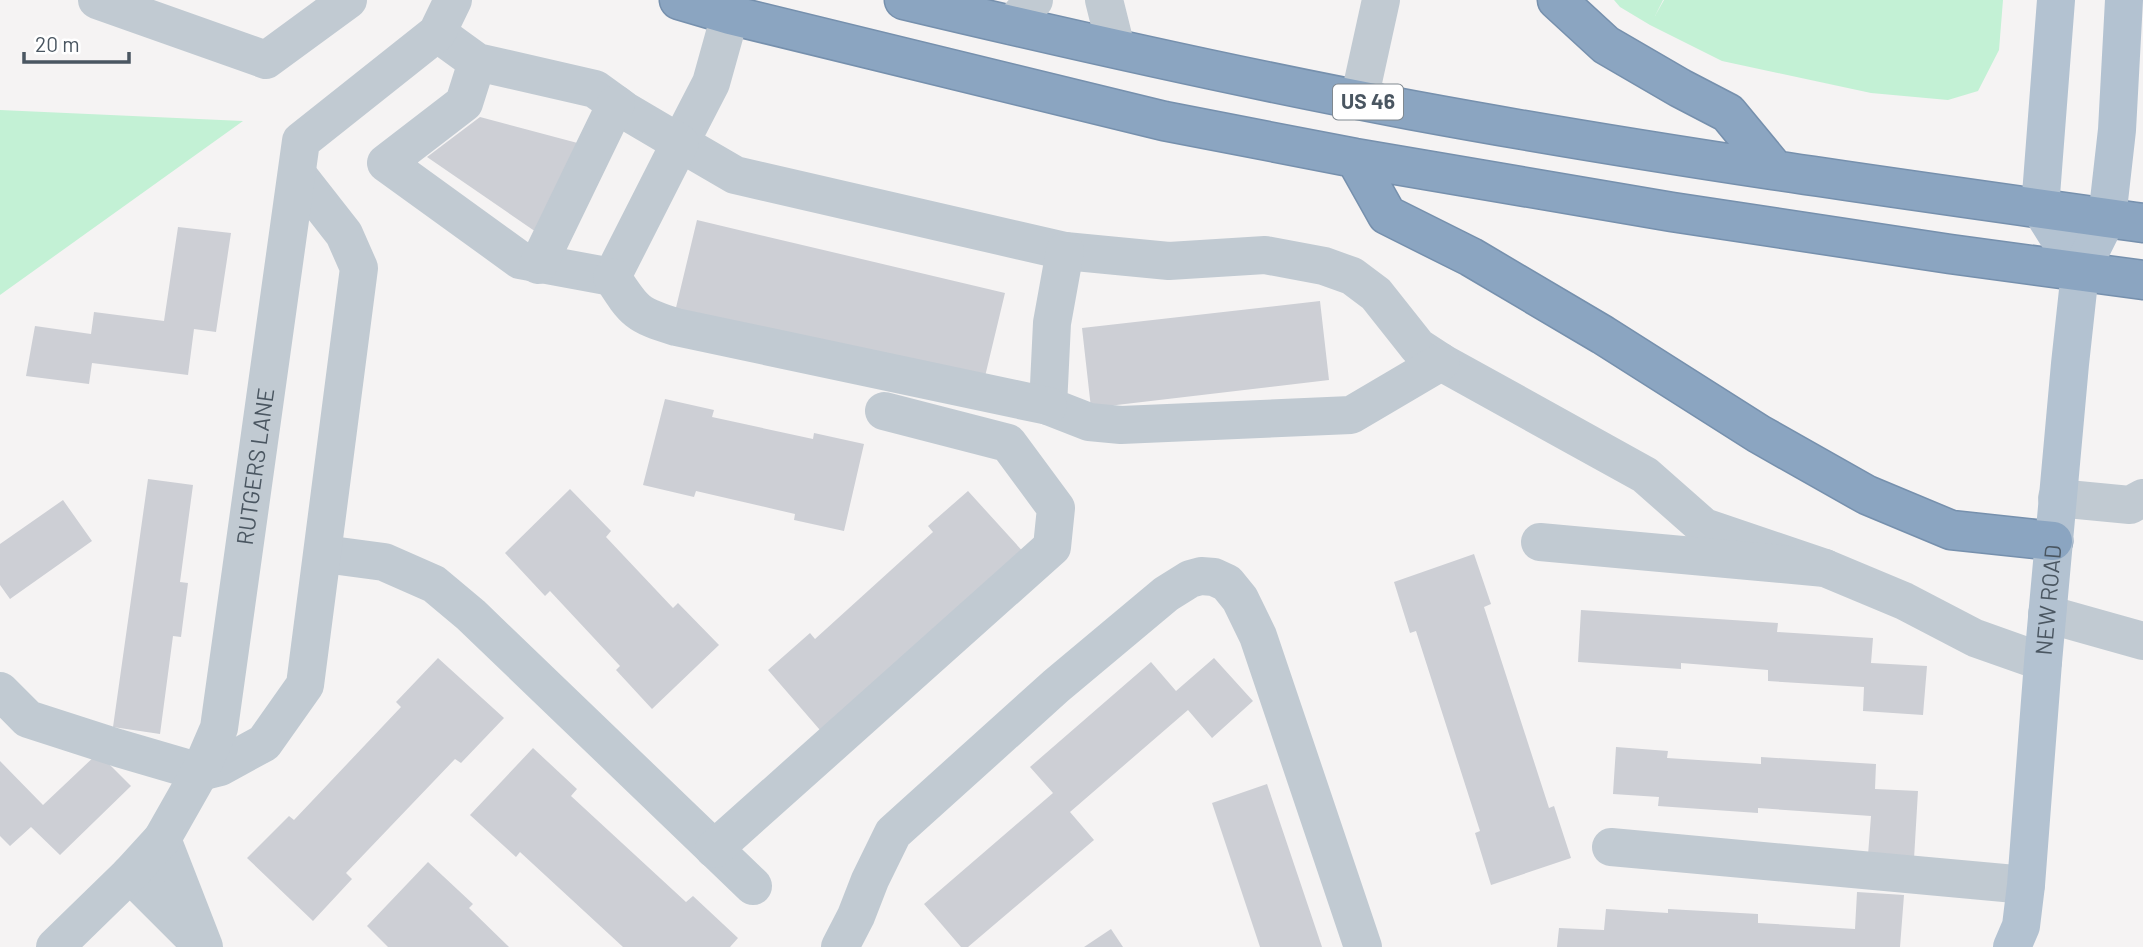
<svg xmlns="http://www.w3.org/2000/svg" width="2143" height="947" font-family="Barlow,sans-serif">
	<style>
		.green { fill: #c3f1d5 }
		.building { fill: #cdcfd5 }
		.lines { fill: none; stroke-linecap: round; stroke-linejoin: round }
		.highway-casing { stroke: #7690ad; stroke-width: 41 }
		.minor { stroke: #c1cad2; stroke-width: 38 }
		.major { stroke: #b3c2d1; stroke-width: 38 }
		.highway { stroke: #8ba5c1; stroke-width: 38 }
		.labels { text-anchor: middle; stroke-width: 5; stroke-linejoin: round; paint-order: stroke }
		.shield { fill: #fff; stroke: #808990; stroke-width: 2 }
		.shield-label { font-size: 21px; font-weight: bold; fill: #4a5661 }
		.street-label { font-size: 23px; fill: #4a5661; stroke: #fff }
	</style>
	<rect width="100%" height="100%" fill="#f5f3f3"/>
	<!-- green -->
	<path class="green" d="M1614 0H1663L1655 16 1664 0H2003L1999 50 1978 91 1948 100 1871 93 1722 61 1650 25 1620 7Z
		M0 110 243 121 0 295Z"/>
	<!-- building -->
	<path class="building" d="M480 117 585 145 539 234 427 157Z
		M697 220 1005 293 982 389 674 316Z
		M178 227 231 233 216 332 194 329 188 375 92 363 89 384 26 376 35 326 91 334 94 312 164 321Z
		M1320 301 1329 380 1091 408 1082 328Z
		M665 399 714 410 712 417 813 439 814 433 864 444 844 531 794 520 795 514 696 491 694 497 643 485Z
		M148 479 193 485 180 582 188 583 181 637 173 636 160 734 113 727Z
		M570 489 611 531 606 537 673 608 678 603 719 645 652 709 616 670 620 666 550 591 545 596 505 553Z
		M968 491 1027 556 826 737 768 670 810 633 815 639 933 532 928 526Z
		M63 500 92 541 10 599 0 585V544Z
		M1474 554 1491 604 1484 607 1549 808 1554 806 1571 858 1491 885 1475 833 1480 831 1416 631 1410 633 1394 582Z
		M1581 610 1778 623 1777 632 1873 638 1871 663 1927 666 1923 715 1863 711 1864 687 1768 681V670L1681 663V669L1578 662Z
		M438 658 504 718 461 763 455 759 346 873 352 879 313 921 247 858 289 816 294 820 401 707 396 702Z
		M1214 658 1253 701 1212 738 1188 710 1070 812 1094 840 968 947H961L924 904 1053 793 1030 767 1151 662 1176 691Z
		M1616 747 1668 751 1667 758 1761 764V757L1876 764 1875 789 1918 791 1914 859 1868 855 1871 816 1758 808V813L1658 806 1659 797 1613 794Z
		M533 748 577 789 571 796 686 902 693 896 738 938 730 947H623L520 852 516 857 470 815Z
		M98 753 131 786 60 855 31 827 10 846 0 836V761L43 805Z
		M1267 784 1322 947H1260L1212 803Z
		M428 862 473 904 469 908 509 947H388L367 926Z
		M1857 892 1904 895 1900 947H1557L1559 928 1604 930 1606 909 1668 913V909L1758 914V923L1855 929Z
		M1111 929 1123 947H1084Z"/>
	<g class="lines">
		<!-- highway casing -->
		<g class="highway-casing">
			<path id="highway" d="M679 0 730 15 1164 121 1355 158 1672 212 1950 254 2143 280
				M904 0C1072 40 1241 78 1411 110 1654 155 1899 189 2143 223
				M1557 0 1606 45 1680 88 1728 113 1775 170
				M1355 158 1387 215 1471 257 1603 335 1759 434 1867 495 1951 530 2053 541"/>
		</g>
		<!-- minor -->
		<g class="minor">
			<path d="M97 0 266 60 348 0"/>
			<path d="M1104 0 1116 48"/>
			<path d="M730 15 711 83 680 143 735 175 1065 251 1169 261 1265 255 1324 266 1352 276 1376 294 1418 347 1441 362 1645 475 1704 527 1825 568"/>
			<path d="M1012 25 1034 0"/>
			<path d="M437 33 477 62 595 89 624 110 680 143 612 277 520 260 386 163 464 103 477 62"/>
			<path d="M1359 100 1381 0"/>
			<path d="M1065 251 1052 323 1048 406 1089 422 1121 425 1351 415 1441 362"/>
			<path d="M538 265 616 104"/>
			<path d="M612 277C634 311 636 315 676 327L1048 406"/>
			<path d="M2057 498 2130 505 2143 498"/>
			<path d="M1540 542 1825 568 1904 601 1975 638 2043 662"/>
			<path d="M324 554 384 562 434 584 471 615 753 886"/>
			<path d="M2047 614 2143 641"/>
			<path d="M0 691 28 719 118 748 200 772 220 767 264 743 305 685 359 268 344 234 297 174"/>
			<path d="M162 839 204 947"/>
			<path d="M1611 847 2026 885"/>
			<path d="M714 849 1052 547 1056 508 1008 443 884 411"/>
			<path d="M130 874 193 937"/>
			<path id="s1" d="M55 947 130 874 162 839 200 772 219 728 301 141 437 33 453 0"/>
			<path d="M840 947 856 916 870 880 893 833 1056 686 1166 594 1190 579 1201 576 1214 577 1227 583 1240 599 1258 636 1363 947"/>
		</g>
		<!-- major -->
		<g class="major">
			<path d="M2056 0 2040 208 2080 272"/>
			<path id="s2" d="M2012 947 2021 926 2026 885 2043 662 2070 364 2080 272 2107 218 2117 130 2124 0"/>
		</g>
		<!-- highway -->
		<use href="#highway" class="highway"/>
	</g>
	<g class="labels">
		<!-- shield labels -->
		<rect class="shield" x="1333" y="84.5" width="70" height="35" rx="5"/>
		<g class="shield-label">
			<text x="1368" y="109">US 46</text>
		</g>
		<!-- street labels -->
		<g class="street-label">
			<text dy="8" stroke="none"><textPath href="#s1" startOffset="541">RUTGERS LANE</textPath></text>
			<text dy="8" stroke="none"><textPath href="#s2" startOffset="350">NEW ROAD</textPath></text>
		</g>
	</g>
	<!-- scale -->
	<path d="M24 52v10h105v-10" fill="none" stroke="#4a5661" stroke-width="3.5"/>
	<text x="35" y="52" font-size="21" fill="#4a5661" stroke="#ffffff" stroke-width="5" paint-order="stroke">20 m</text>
</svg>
